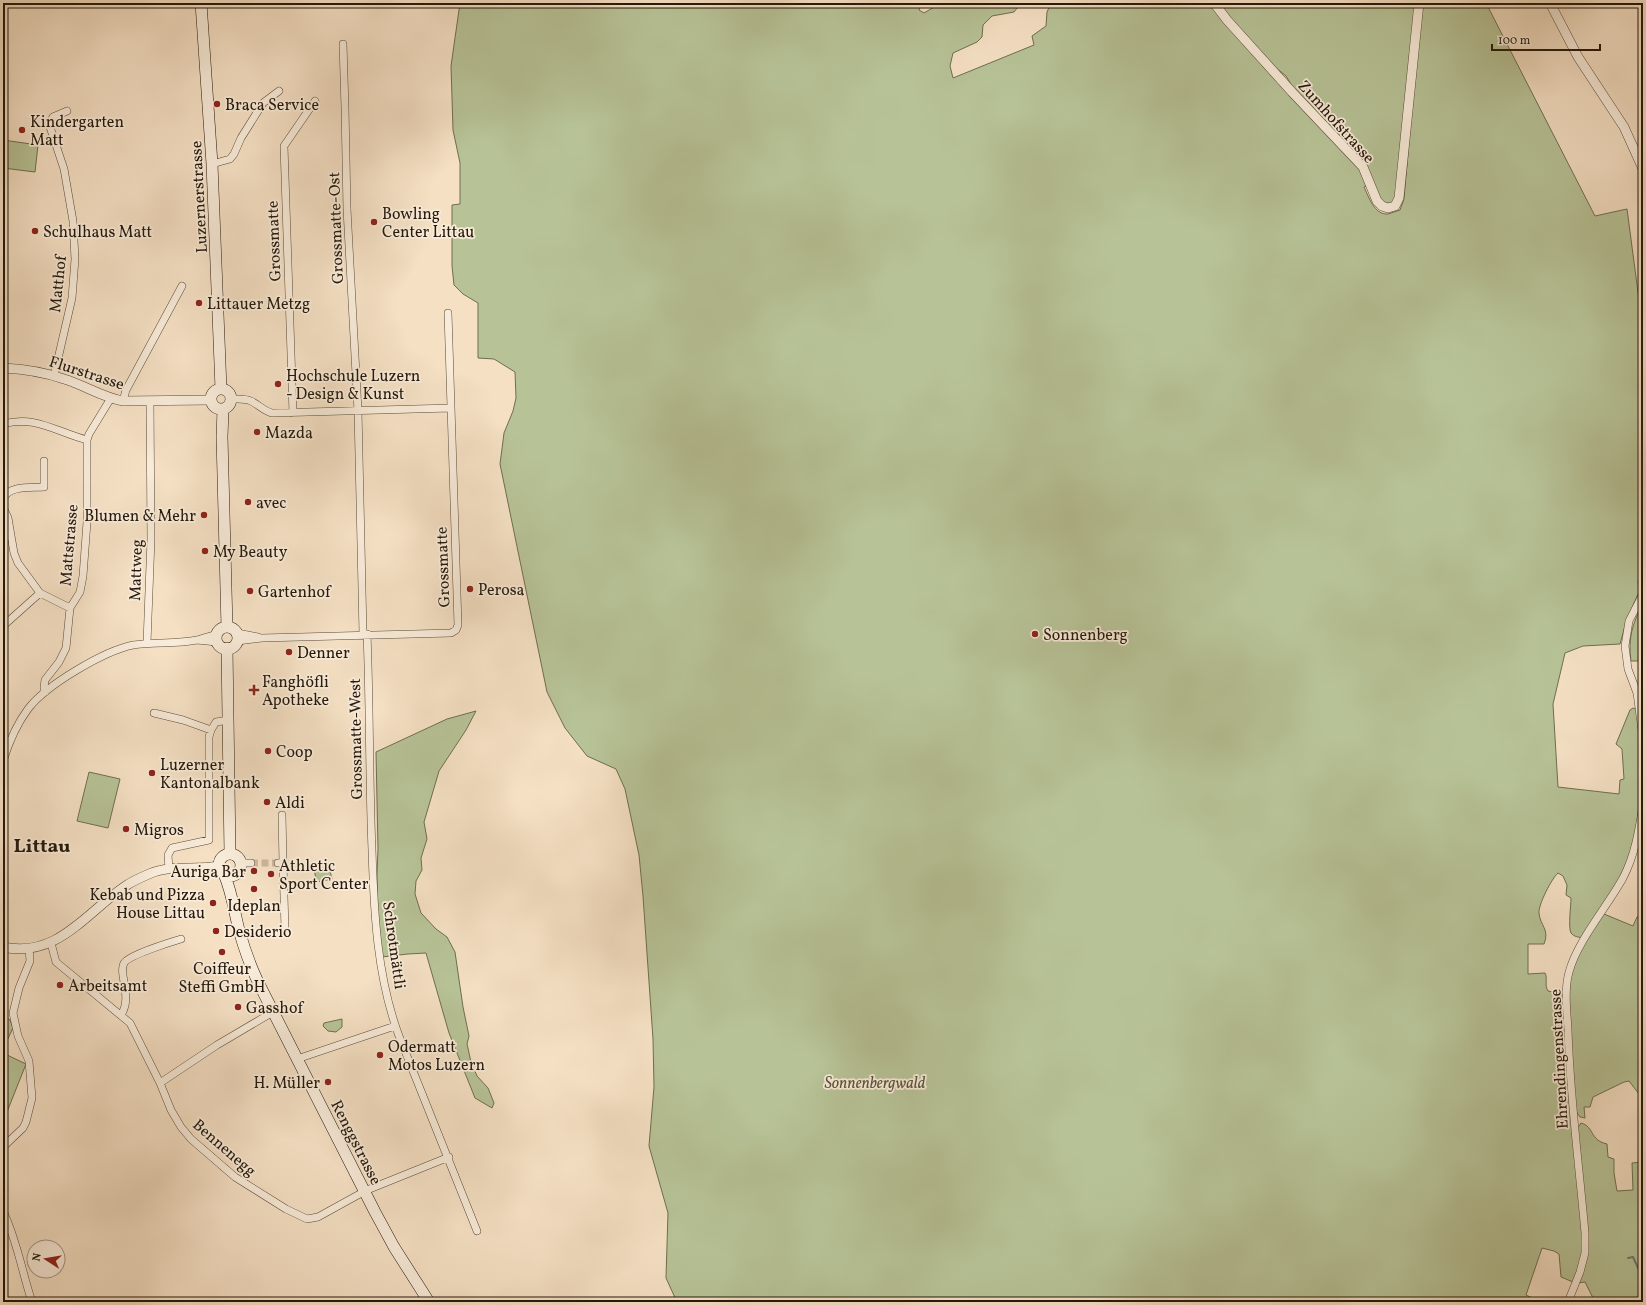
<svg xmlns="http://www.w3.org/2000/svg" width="1646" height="1305" font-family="Vollkorn,serif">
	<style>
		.green { fill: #b7c397; stroke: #6e6e50 }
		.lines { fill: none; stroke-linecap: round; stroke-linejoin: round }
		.stream { stroke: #6c7b70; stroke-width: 2 }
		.minor-tunnel { stroke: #cbb89f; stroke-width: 7; stroke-dasharray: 7 3.5; stroke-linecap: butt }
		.minor-casing { stroke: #594a38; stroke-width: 8 }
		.tertiary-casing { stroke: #594a38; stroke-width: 10 }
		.secondary-casing { stroke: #25180a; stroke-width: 12 }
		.minor { stroke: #f8ebd9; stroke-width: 7 }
		.tertiary { stroke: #f8ebd9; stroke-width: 9 }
		.secondary { stroke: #f8ebd9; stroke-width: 11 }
		.poi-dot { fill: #8f2418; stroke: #f8ebd9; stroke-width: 1.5 }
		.labels { text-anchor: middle; stroke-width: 3.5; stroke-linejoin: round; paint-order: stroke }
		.poi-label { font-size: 16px; fill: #25180a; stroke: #f8ebd9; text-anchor: start }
		.street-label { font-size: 16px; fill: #25180a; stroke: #f8ebd9 }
		.park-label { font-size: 16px; font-style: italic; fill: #58543b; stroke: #f8ebd9 }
		.district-label { font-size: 20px; font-weight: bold; fill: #25180a; stroke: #f8ebd9 }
	</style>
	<rect width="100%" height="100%" fill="#f5e0c4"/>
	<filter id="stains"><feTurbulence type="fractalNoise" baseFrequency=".005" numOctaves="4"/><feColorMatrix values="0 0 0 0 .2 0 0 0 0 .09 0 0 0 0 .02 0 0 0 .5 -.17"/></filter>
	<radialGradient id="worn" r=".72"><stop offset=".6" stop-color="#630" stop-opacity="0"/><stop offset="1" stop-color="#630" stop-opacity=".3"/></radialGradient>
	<!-- green -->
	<path class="green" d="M460 3H922L919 10 924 13 941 3H1018V7L1014 12 992 16 983 25 982 37 977 42 953 53 950 66 953 78 1034 45 1032 36 1046 26 1047 12 1051 3H1212L1360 169 1369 185 1364 187C1369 197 1374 215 1388 214 1392 213 1396 211 1400 210L1404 199 1421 3H1486L1595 216 1627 209 1643 330V550L1638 583 1642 585 1627 619 1620 644 1583 646 1565 653 1553 704 1558 787 1619 794 1620 780 1624 779 1622 749 1616 744 1630 710 1633 708 1636 709C1646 752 1645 796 1634 838 1632 846 1631 855 1628 862 1616 889 1598 913 1583 938 1579 937 1574 937 1571 933 1568 927 1571 906 1571 898L1566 895 1567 885 1563 876 1558 873C1552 878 1538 905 1539 913 1540 926 1550 929 1544 944H1528V974L1545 973C1548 978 1544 985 1548 991L1566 995 1583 1231 1581 1261 1573 1282 1561 1277 1559 1254 1554 1251 1542 1248 1526 1295 1541 1302H677L666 1278 668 1213 649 1146 654 1087 653 1039 643 896 639 855 625 789 616 769 587 756 565 728 547 692 500 464 504 433 513 411 516 398 515 372 494 359 478 358V303L463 294 454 285 452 266V205L460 204V163L453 130 451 66Z
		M1218 3H1417L1398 197 1392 205 1381 201 1366 167 1292 86 1286 76 1265 59Z
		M3 140 38 145 35 172 3 168Z
		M1643 604V661H1631C1628 638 1632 624 1643 604Z
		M476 711 466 730 439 771 424 822 427 839 421 858 422 870 416 881 415 894 421 913 436 929 447 937 455 952 463 1007 469 1036 467 1044 471 1062 477 1076 488 1088 494 1103 492 1108 475 1098 449 1033 426 953 408 954 382 957 378 927 377 876 378 848 376 752 447 719Z
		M89 772 120 779 108 828 77 821Z
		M329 867 332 879 317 882 314 870Z
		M1604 914 1633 926 1637 917 1643 914V1116L1639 1094 1629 1081 1624 1082 1593 1097 1590 1107H1584L1585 1118 1580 1117 1575 1110 1569 1001 1570 977 1577 957 1594 927Z
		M3 1015 10 1020 13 1028 3 1049Z
		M342 1019V1027L336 1032 328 1031 323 1026 324 1023Z
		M3 1053 26 1064 3 1122Z
		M1581 1123C1595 1127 1589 1140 1607 1144L1608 1157 1614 1159V1173L1617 1191 1633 1190 1632 1163 1643 1162V1302H1595L1585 1282 1577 1283 1585 1257 1577 1129Z"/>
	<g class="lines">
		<!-- stream -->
		<path class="stream" d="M1628 1258 1633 1257 1643 1279"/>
		<!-- minor-tunnel -->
		<path class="minor-tunnel" d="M251 863H278"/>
		<!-- minor casing -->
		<g class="minor-casing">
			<path id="minor" d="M343 44 345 108 347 209 358 411 363 634
				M212 164 230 159 234 154 241 138 263 103 279 91
				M54 376 72 298 75 259 73 221 64 169 49 124 53 117 67 111
				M232 399C238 399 245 398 251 401 259 405 264 411 272 413L451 408
				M123 401 126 390 182 286
				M293 413 284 146 315 101
				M3 424C36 415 56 432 87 440
				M3 499C9 485 31 488 44 487V461
				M3 507 8 518 14 553 18 563 40 593 70 608
				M1643 594 1629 621 1625 646 1628 669 1637 693 1643 738
				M3 626 40 593
				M237 633 258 637
				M367 634C370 706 369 778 372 850 374 913 377 977 399 1036L477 1231
				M197 640 217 642
				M237 641 262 638 451 633 456 630 458 625 448 313
				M147 643 151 539 150 401
				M45 692 44 687 45 680 59 662 66 648 70 608 80 592 83 576 87 522V440L89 434 111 398
				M154 713 183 720 211 730
				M3 761C9 742 16 725 28 709 46 685 104 651 133 645 154 642 177 644 197 640 203 638 210 636 217 634
				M240 863H251
				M278 863H283L282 815
				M283 863 285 929
				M169 869 168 855 172 848 209 840V737L211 730 216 722 229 720
				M51 943 56 962 130 1023 160 1083 171 1110 181 1127 191 1139 235 1177 286 1209 307 1219 318 1217 367 1190 449 1157
				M121 1015C133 997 118 974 124 963 129 955 171 942 181 939
				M297 1059 395 1026
				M160 1083 217 1045 273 1012
				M3 1147 23 1128 26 1122 32 1098 29 1061 18 1036 13 1013 19 988 30 961 29 948
				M3 1211C17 1240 22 1272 32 1302
				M1568 1302 1580 1272 1585 1253V1233C1579 1165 1570 1097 1568 1030 1567 1012 1564 990 1569 972 1578 940 1607 907 1623 878 1635 855 1639 830 1643 805"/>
		</g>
		<!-- tertiary casing -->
		<g class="tertiary-casing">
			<path id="tertiary" d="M1214 3 1227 20 1292 92 1363 167 1377 201 1382 206 1388 208 1395 206 1399 198 1419 3
				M1550 3 1578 57 1624 127 1643 169
				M3 368C24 369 44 372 64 379 84 385 102 397 123 401L211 400
				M3 947C58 959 87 911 127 885 133 881 142 877 149 874 171 864 196 871 219 866"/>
		</g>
		<!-- secondary casing -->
		<g class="secondary-casing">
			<path id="secondary" d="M201 3 212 164 221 389
				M211 399a10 10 0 1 1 20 0a10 10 0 1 1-20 0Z
				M223 410 222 437 227 627
				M216 638a11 11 0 1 1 22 0a11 11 0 1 1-22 0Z
				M227 648 230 854
				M219 865a11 11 0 1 1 22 0a11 11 0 1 1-22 0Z
				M224 874C232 892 234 911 239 930 244 948 250 965 258 982L375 1212 394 1247 429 1302"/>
		</g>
		<!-- minor -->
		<use href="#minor" class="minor"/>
		<!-- tertiary -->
		<use href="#tertiary" class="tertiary"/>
		<!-- secondary -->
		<use href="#secondary" class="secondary"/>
	</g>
	<!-- markers -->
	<g class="poi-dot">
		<circle cx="217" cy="104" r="4"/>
		<circle cx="22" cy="130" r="4"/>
		<circle cx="374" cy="222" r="4"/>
		<circle cx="35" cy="231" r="4"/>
		<circle cx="199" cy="303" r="4"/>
		<circle cx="278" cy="384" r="4"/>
		<circle cx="257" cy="432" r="4"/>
		<circle cx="248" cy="502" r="4"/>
		<circle cx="204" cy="515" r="4"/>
		<circle cx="205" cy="551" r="4"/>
		<circle cx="470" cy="589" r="4"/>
		<circle cx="250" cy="591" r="4"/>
		<circle cx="1035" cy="634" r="4"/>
		<circle cx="289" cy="652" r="4"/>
		<path d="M252 684h4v4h4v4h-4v4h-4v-4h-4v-4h4z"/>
		<circle cx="268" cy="751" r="4"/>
		<circle cx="152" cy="773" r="4"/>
		<circle cx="267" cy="802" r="4"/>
		<circle cx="126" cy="829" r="4"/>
		<circle cx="254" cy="871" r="4"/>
		<circle cx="271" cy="874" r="4"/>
		<circle cx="254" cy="889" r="4"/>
		<circle cx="213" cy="903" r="4"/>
		<circle cx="216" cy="931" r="4"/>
		<circle cx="222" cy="952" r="4"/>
		<circle cx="60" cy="985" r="4"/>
		<circle cx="238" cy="1007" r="4"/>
		<circle cx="380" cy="1055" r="4"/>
		<circle cx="328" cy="1082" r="4"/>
	</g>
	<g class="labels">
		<!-- poi labels -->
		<g class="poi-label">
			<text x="225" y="110">Braca Service</text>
			<text x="30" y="127">Kindergarten<tspan x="30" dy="18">Matt</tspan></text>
			<text x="382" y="219">Bowling<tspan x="382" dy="18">Center Littau</tspan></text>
			<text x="43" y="237">Schulhaus Matt</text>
			<text x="207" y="309">Littauer Metzg</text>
			<text x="286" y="381">Hochschule Luzern<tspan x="286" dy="18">- Design &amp; Kunst</tspan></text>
			<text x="265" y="438">Mazda</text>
			<text x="256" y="508">avec</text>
			<text x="196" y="521" text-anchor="end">Blumen &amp; Mehr</text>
			<text x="213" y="557">My Beauty</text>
			<text x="478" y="595">Perosa</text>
			<text x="258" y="597">Gartenhof</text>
			<text x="1043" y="640">Sonnenberg</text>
			<text x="297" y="658">Denner</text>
			<text x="262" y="687">Fanghöfli<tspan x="262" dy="18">Apotheke</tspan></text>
			<text x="276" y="757">Coop</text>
			<text x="160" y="770">Luzerner<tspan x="160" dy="18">Kantonalbank</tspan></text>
			<text x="275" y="808">Aldi</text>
			<text x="134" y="835">Migros</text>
			<text x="279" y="871">Athletic<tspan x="279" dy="18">Sport Center</tspan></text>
			<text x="246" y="877" text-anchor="end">Auriga Bar</text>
			<text x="205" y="900" text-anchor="end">Kebab und Pizza<tspan x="205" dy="18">House Littau</tspan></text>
			<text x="254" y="911" text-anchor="middle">Ideplan</text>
			<text x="224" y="937">Desiderio</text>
			<text x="222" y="974" text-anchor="middle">Coiffeur<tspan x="222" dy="18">Steffi GmbH</tspan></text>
			<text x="68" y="991">Arbeitsamt</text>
			<text x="246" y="1013">Gasshof</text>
			<text x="388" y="1052">Odermatt<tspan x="388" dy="18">Motos Luzern</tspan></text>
			<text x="320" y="1088" text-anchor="end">H. Müller</text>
		</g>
		<!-- street labels -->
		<g class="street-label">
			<text transform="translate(1337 121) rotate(48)" y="6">Zumhofstrasse</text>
			<text transform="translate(198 197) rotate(-93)" y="6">Luzernerstrasse</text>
			<text transform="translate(335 228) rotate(-92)" y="6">Grossmatte-Ost</text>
			<text transform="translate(273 241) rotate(-92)" y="6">Grossmatte</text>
			<text transform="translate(57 284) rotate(-84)" y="6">Matthof</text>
			<text transform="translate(87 372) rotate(18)" y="6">Flurstrasse</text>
			<text transform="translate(68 545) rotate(-85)" y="6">Mattstrasse</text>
			<text transform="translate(442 567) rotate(-92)" y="6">Grossmatte</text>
			<text transform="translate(135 570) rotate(-88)" y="6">Mattweg</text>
			<text transform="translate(355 739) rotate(-91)" y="6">Grossmatte-West</text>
			<text transform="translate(395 945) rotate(82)" y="6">Schrotmättli</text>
			<text transform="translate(1558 1059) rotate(-93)" y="6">Ehrendingenstrasse</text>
			<text transform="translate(357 1142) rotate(63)" y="6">Renggstrasse</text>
			<text transform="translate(225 1147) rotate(41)" y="6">Bennenegg</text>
		</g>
		<!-- park labels -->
		<g class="park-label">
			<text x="875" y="1088">Sonnenbergwald</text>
		</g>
		<!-- district labels -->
		<g class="district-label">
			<text x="42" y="852">Littau</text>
		</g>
	</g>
	<!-- margin -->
	<rect width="1646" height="1305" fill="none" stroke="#f5e0c4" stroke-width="16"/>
	<rect x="4" y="4" width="1638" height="1297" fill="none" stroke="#25180a" stroke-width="2"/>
	<rect x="8" y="8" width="1630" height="1289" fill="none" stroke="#25180a"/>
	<!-- north arrow -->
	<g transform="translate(46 1259) rotate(282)"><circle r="19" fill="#f8ebd9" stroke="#a49786"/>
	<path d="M0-3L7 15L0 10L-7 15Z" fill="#8f2418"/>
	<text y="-6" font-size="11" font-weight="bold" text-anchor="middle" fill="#25180a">N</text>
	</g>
	<!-- scale -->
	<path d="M1492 44v6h108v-6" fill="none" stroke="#25180a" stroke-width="2"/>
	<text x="1498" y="44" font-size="12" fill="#25180a" stroke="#f8ebd9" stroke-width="3" paint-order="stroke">100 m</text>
	<rect width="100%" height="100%" filter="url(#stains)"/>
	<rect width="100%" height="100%" fill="url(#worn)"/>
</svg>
